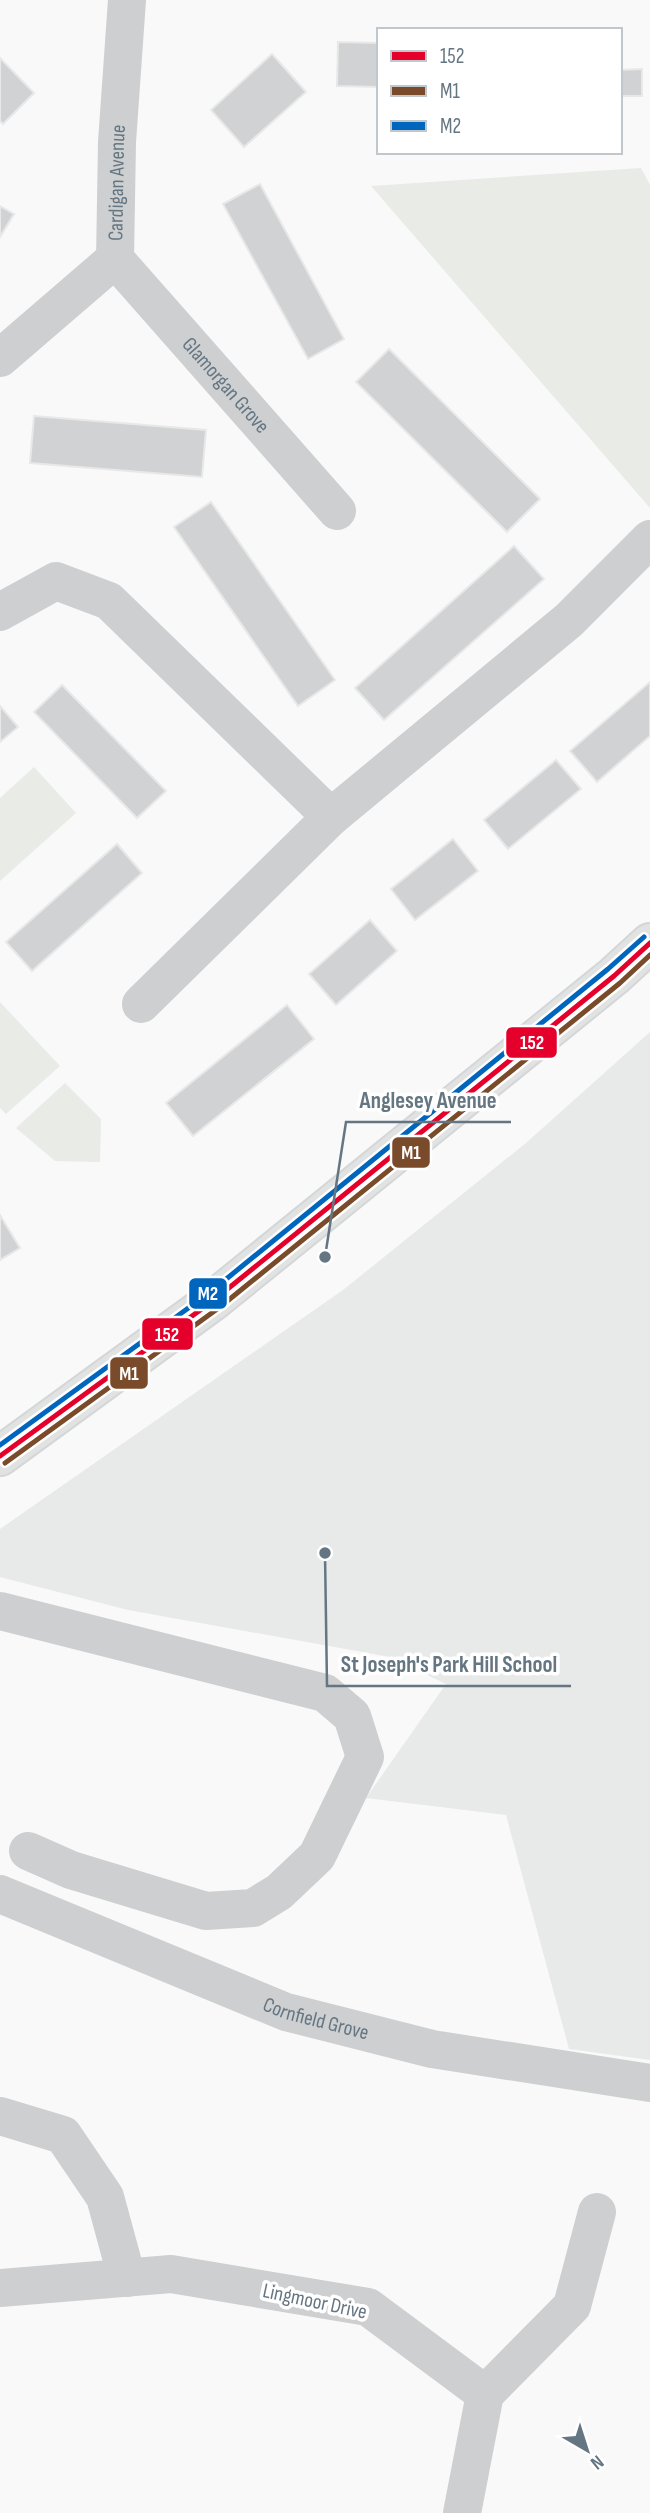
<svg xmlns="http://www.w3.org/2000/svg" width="650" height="2513" font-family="'Sofia Sans Condensed',sans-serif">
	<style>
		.built { fill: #e8e9e9 }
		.green { fill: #e8ebe6 }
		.building { fill: #d0d2d3; stroke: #e8e8e8; stroke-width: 2 }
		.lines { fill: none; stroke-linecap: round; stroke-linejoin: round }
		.major-casing { stroke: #d5d6d7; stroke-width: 42 }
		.minor { stroke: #cecfd0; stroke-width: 38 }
		.major { stroke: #e1e2e2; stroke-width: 38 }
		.bus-1-casing { stroke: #fff; stroke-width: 10 }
		.bus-2-casing { stroke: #fff; stroke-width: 10 }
		.bus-3-casing { stroke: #fff; stroke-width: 10 }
		.bus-1 { stroke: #e4002b; stroke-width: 5 }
		.bus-2 { stroke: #7a4b2a; stroke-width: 5 }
		.bus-3 { stroke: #0065bd; stroke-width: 5 }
		.labels { text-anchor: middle; stroke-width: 7; stroke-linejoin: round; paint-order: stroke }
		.street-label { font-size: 21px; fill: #657683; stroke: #fff }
		.leader { fill: none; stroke: #657683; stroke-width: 2.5 }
		.callout-dot { fill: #657683; stroke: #fff; stroke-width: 2.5 }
		.callout-label { font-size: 23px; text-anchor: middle; font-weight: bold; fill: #657683; stroke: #fff; stroke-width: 7; stroke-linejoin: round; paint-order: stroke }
		.line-badge { stroke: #fff; stroke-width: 2.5 }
		.badge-label { font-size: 19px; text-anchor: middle; font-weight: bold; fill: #fff }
	</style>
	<rect width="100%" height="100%" fill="#f9f9f9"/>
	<!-- built -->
	<path class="built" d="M650 1032V2060L569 2049 506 1815 366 1798 446 1684 390 1657 128 1610 0 1577V1529L343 1290 526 1143Z"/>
	<!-- green -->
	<path class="green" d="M641 168 650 185V508L371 186Z
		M34 767 76 813 0 881V798Z
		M0 1002 60 1066 6 1114 0 1108Z
		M65 1083 101 1119 100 1162 55 1161 16 1128Z"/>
	<!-- building -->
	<path class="building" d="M338 42 379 43V87L337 86Z
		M272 54 306 92 244 147 211 110Z
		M0 58 34 93 3 124 0 121Z
		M642 69V96H620V70Z
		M260 184 344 339 308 359 223 204Z
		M0 206 14 214 0 237Z
		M389 349 540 499 507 532 356 382Z
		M34 416 206 430 202 477 30 463Z
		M211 502 335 680 298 706 174 527Z
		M514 546 544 579 384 720 355 688Z
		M650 682V736L597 782 570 751Z
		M62 685 166 791 137 818 34 712Z
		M0 706 18 727 0 742Z
		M556 760 581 789 508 849 484 820Z
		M453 839 478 871 415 920 391 889Z
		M117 844 142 873 32 971 6 942Z
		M370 920 397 951 336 1005 309 974Z
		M287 1005 314 1039 193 1136 166 1103Z
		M0 1215 20 1248 0 1260Z"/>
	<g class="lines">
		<!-- major casing -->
		<g class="major-casing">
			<path id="major" d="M0 1456 214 1300 614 976 650 943"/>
		</g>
		<!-- minor -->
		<g class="minor">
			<path id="s1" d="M115 259 337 511"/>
			<path id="s2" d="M0 358 115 259 117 142 127 0"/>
			<path d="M0 612 56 581 109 601 331 817"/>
			<path d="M141 1004 331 817 569 620 650 539"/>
			<path d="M0 1611 325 1693 352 1716 365 1757 317 1856 279 1892 253 1908 206 1911 71 1870 28 1851"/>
			<path id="s3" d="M0 1894 286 2012 432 2049 650 2083"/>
			<path d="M0 2116 63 2135 105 2197 127 2278"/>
			<path d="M0 2288 171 2274 368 2307 485 2394 462 2513"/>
			<path d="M485 2394 572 2306 597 2212"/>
		</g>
		<!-- major -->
		<use href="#major" class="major"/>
		<!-- bus-1 casing -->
		<g class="bus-1-casing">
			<path id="bus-1" d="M0 1456 214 1300 614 976 650 943"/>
		</g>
		<!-- bus-2 casing -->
		<g class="bus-2-casing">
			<path id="bus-2" d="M5 1463 220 1307 620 983 650 955"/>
		</g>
		<!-- bus-3 casing -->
		<g class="bus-3-casing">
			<path id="bus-3" d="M0 1445 209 1293 608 969 644 937"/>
		</g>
		<!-- bus-1 -->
		<use href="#bus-1" class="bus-1"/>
		<!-- bus-2 -->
		<use href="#bus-2" class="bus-2"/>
		<!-- bus-3 -->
		<use href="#bus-3" class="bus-3"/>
	</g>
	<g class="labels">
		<!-- street labels -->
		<g class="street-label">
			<text dy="7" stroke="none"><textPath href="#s2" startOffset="228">Cardigan Avenue</textPath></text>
			<text dy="7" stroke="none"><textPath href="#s1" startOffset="168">Glamorgan Grove</textPath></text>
			<text dy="7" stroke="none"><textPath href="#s3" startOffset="340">Cornfield Grove</textPath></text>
			<text transform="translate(315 2301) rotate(12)" y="7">Lingmoor Drive</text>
		</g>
	</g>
	<!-- callouts -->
	<path class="leader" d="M325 1257L346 1122H511M325 1553L327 1686H571"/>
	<g class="callout-dot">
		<circle cx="325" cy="1257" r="7"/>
		<circle cx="325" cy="1553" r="7"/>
	</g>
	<g class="callout-label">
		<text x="428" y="1108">Anglesey Avenue</text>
		<text x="449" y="1672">St Joseph's Park Hill School</text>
	</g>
	<g class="line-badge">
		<rect x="505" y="1026" width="53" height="33" rx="7" fill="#e4002b"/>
		<rect x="391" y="1136" width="40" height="33" rx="7" fill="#7a4b2a"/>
		<rect x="188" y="1277" width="40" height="33" rx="7" fill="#0065bd"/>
		<rect x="141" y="1317" width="53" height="34" rx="7" fill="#e4002b"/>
		<rect x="109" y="1356" width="40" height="34" rx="7" fill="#7a4b2a"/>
	</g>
	<g class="badge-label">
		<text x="532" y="1049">152</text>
		<text x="411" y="1159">M1</text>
		<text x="208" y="1300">M2</text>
		<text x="167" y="1341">152</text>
		<text x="129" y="1380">M1</text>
	</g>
	<!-- legend -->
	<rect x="377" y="28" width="245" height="126" fill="#ffffff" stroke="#c1c8cd" stroke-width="2"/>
	<rect x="391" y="51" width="35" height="10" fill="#e4002b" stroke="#c1c8cd" stroke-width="2"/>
	<text x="440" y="63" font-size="21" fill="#657683">152</text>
	<rect x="391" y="86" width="35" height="10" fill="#7a4b2a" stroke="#c1c8cd" stroke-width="2"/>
	<text x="440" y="98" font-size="21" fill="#657683">M1</text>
	<rect x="391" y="121" width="35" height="10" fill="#0065bd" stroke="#c1c8cd" stroke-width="2"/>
	<text x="440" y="133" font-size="21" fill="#657683">M2</text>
	<!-- north arrow -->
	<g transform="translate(587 2450) rotate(141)" stroke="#ffffff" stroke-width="5" paint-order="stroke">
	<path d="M0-5L12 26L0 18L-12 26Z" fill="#657683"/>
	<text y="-10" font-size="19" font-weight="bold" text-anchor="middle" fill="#657683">N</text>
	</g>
</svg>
